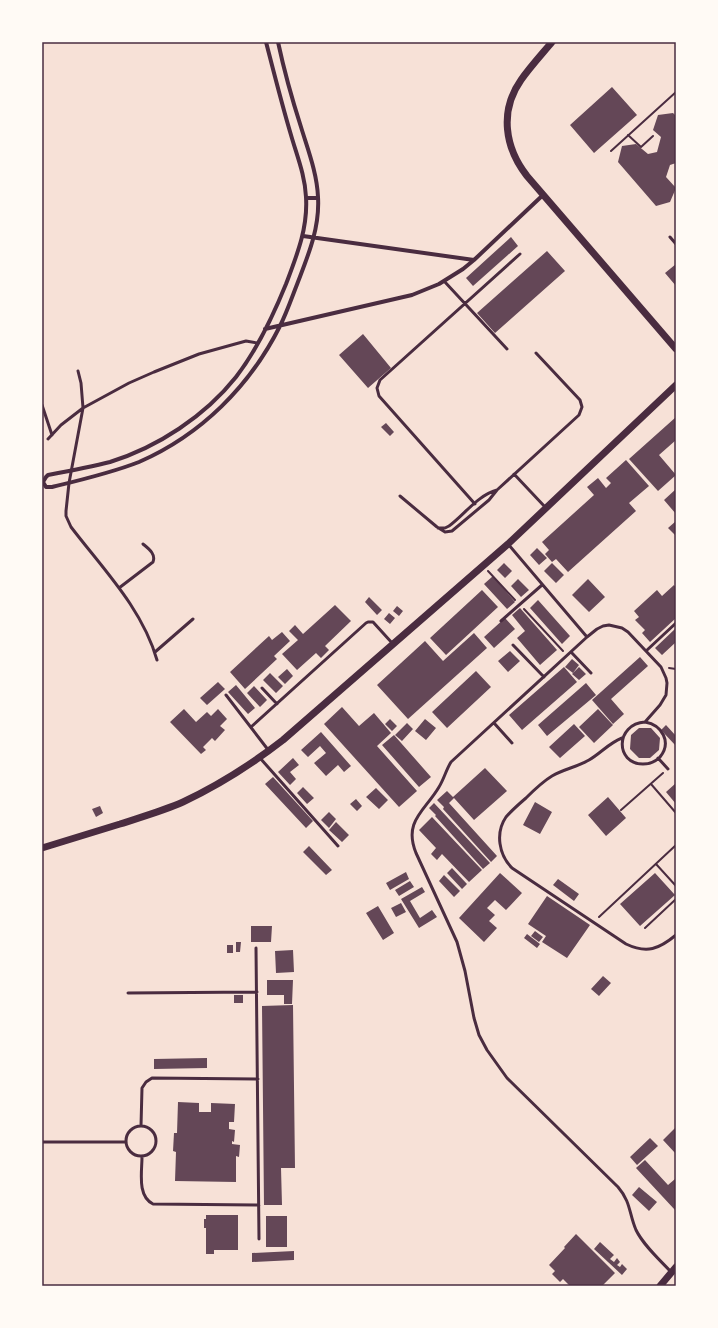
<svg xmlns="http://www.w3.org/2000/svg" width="718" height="1328" font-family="Lato,sans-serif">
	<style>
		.building { fill: #644757 }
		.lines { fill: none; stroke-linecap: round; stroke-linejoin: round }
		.path { stroke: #4a2c40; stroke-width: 2 }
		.service { stroke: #4a2c40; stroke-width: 3 }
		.minor { stroke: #4a2c40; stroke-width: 4 }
		.tertiary { stroke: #4a2c40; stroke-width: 7 }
		.neatline { fill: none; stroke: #4a2c40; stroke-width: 1.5 }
	</style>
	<rect width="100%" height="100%" fill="#f7e1d7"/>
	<!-- building -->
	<path class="building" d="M612 87 637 115 594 153 570 125Z
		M673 113 676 116V163L670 165 666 177 676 188 670 202 656 206 618 162 622 146 636 144 648 154 657 152 661 137 653 130 658 115Z
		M511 237 518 246 473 286 466 278Z
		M547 251 565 271 495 333 477 313Z
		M676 264V286L665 273Z
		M363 334 391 368 368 388 339 355Z
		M676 417V440L659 455 676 475 658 491 629 459Z
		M386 423 394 432 390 436 381 427Z
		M626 460 649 486 629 503 636 511 568 572 556 559 552 562 545 554 549 550 542 542 594 495 587 487 598 478 606 488 611 483 606 478Z
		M676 489V514L664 500Z
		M676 521V536L668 528Z
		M537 548 547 558 539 565 530 555Z
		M504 563 512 571 505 578 497 570Z
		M552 563 564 575 556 583 544 571Z
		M493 576 515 602 507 609 484 584Z
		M518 579 529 590 521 597 511 586Z
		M588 579 605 597 589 612 572 595Z
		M674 585 676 588V618L650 642 642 633 645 630 635 620 639 617 634 611 657 590 662 596Z
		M482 590 498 607 446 655 430 638Z
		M369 597 382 610 377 615 365 602Z
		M538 600 570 636 562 644 530 608Z
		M335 605 351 621 325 646 329 650 321 658 316 653 297 670 282 654 298 640 289 631 295 625 303 634Z
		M397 606 403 611 399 616 393 611Z
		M520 608 557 650 540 665 517 638 525 631 512 615Z
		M389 613 395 618 390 624 384 619Z
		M505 618 515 629 494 648 484 637Z
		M676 628V642L662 655 655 648Z
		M282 632 290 641 274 656 277 659 245 689 230 672 269 636 272 640Z
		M474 633 487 648 408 719 377 685 425 641 443 661Z
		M510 651 520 661 508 672 498 661Z
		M640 657 648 666 611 699 624 714 613 724 592 700Z
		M572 659 579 665 573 673 565 667Z
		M564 667 577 682 522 730 509 715Z
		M579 667 586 674 579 680 572 674Z
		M287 669 293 676 285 684 278 677Z
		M476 671 491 687 447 728 432 712Z
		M270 673 283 686 276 693 263 680Z
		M218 682 225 689 207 705 200 698Z
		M586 683 596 695 547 736 538 725Z
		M236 685 255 708 248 714 228 692Z
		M254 686 267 700 260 707 247 693Z
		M342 707 359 726 374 713 391 733 377 746 417 791 399 807 324 724Z
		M184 709 196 722 207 712 211 716 218 709 227 719 220 726 225 730 215 741 212 738 203 747 206 750 201 754 170 722Z
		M598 709 613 725 594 743 579 727Z
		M390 719 397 726 392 731 385 724Z
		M425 719 436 728 426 740 415 731Z
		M407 723 413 729 402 741 395 735Z
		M574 724 585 736 560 758 549 747Z
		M666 725 676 736V746L661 730Z
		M639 728H651L660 738 659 750 650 758H639L630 749 631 735Z
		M321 732 351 766 344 772 338 765 326 776 314 763 326 753 320 746 308 757 301 750Z
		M394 735 431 777 419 787 382 745Z
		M293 758 299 765 290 772 296 779 290 785 278 772Z
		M485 768 507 791 474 820 454 798 449 803 497 856 491 862 443 809 444 807 437 800 447 791 453 797Z
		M273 777 313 821 306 828 265 784Z
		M676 783V804L666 792Z
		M303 787 314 798 307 804 297 793Z
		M376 788 388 800 379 809 366 797Z
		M608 797 626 818 606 836 588 815Z
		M356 799 362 806 357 811 350 804Z
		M535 802 552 812 540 834 523 825Z
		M434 803 490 863 483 869 435 816 436 815 429 808Z
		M100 806 103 813 96 817 92 809Z
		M329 812 336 819 329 828 321 820Z
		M432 817 482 870 469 882 442 854 437 860 431 854 436 848 419 830Z
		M336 822 349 835 342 842 329 830Z
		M309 846 332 870 326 875 303 852Z
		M452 868 467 884 462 889 447 873Z
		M406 872 409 879 390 890 386 883Z
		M500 873 522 893 506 910 495 900 487 908 495 915 489 921 497 928 484 942 459 918Z
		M655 873 675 895 640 926 620 904Z
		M444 875 460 891 454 897 439 881Z
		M558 879 579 894 574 901 553 885Z
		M410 881 414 887 399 896 395 890Z
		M422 887 425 892 410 901 420 918 432 910 437 917 419 928 401 899Z
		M547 896 590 925 567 958 542 942 546 936 528 924Z
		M401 903 406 912 396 917 391 908Z
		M378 906 394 933 383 940 366 913Z
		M251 926H272L271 942H251Z
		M535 931 543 937 539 942 531 936Z
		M527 934 540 944 537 948 524 938Z
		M236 942H241L240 952H236Z
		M227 945H233V953H227Z
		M293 950 294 972 276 973 275 951Z
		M603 976 611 983 599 996 591 989Z
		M267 980H293L292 1004H284V995H267Z
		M234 995H243V1003H234Z
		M293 1005 295 1168H281L282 1205H264L262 1006Z
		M207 1058V1068L154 1069V1059Z
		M178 1102 199 1103V1112H211V1103L235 1104 234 1122H229V1129L235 1130 234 1142 232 1141V1144L240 1145 239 1157 236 1156V1182L175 1181 176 1152 173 1151 174 1133H177Z
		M676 1127V1154L663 1140Z
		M650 1138 658 1146 637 1165 630 1157Z
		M645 1160 668 1185 675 1179 676 1180 675 1210 636 1168Z
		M639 1187 657 1202 649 1211 632 1195Z
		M206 1215H238V1250H214V1254H206V1228H204V1219H206Z
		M266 1216H287V1247H266Z
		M576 1234 615 1273 602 1286H570L563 1279 560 1282 552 1274 555 1271 549 1265 565 1248 564 1247Z
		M600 1242 614 1255 610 1259 614 1262 617 1258 620 1262 617 1265 620 1267 622 1264 627 1269 622 1275 594 1249Z
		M294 1251V1260L252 1262V1253Z"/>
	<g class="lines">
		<!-- path -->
		<path class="path" d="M628 135 641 147 653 136
			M611 151 676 92
			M488 571 515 600
			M524 609 563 651
			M669 668 676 669
			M651 784 676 813
			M621 810 663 773
			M656 864 676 886
			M599 917 676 845
			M645 928 676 899"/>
		<!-- service -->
		<path class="service" d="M670 237 676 244
			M444 281 507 349
			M78 371 81 383 83 408 69 483 66 511V516L71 527C103 569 142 608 157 660
			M42 405 52 435
			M48 439 61 425 83 408 129 383 154 372 199 354 246 341 257 343
			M514 474 546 508
			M400 496 437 527 445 532 452 531 489 500 497 490 579 415 582 407 580 400 536 353
			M475 504 379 396 377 388 380 380 520 254
			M438 528H445L449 526C464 515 478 495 497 490
			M508 544 587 637
			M119 588 153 562C156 554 149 549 143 544
			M501 621 542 585
			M513 645 544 677
			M646 651 676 623
			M155 652 193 619
			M571 652 591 673
			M262 688 277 704
			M226 695 269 751
			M645 722C662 725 672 742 660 757 655 762 649 764 643 764 615 764 615 724 645 722L660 705 666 695 667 683 666 678 661 667 628 632 622 628 609 625 603 626 597 629 587 637 451 762C446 770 444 779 439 787 425 811 403 821 416 853L457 942 465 971 474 1018 479 1035 487 1050 507 1078 618 1187C631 1202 629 1214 636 1230 644 1246 659 1259 671 1272
			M494 723 512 743
			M251 727 366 623 368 622H373L393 644
			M622 738C609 743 601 753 589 760 577 767 564 769 552 776 542 782 534 790 526 798 519 804 512 810 506 817 495 833 499 855 512 868L626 944C647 954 659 949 676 935
			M260 758 338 846
			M658 758 668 769
			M256 948 259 1239
			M128 993 257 992
			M126 1141a15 15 0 1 1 30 0a15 15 0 1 1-30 0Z
			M141 1126 142 1088 146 1082 152 1078 258 1079
			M42 1142H126
			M142 1157C142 1172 137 1196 153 1204L259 1205"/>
		<!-- minor -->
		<path class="minor" d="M266 42C274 73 282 105 291 135 297 156 305 175 306 197 308 228 297 255 286 284 273 316 257 350 236 377 205 416 158 447 110 462 90 467 69 471 48 475L46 477 43 482 46 487H52C81 480 111 473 139 462 201 435 250 386 280 326 286 314 291 300 296 287 307 258 320 229 318 197 317 173 308 150 301 127 292 99 284 70 278 42
			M306 198H318
			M303 236 474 260
			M265 329 412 295 439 284 463 269 474 260 543 195"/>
		<!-- tertiary -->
		<path class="tertiary" d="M552 42C542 54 530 67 521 80 499 111 505 148 527 176L676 349
			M42 848C68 840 94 832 120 824 141 817 163 811 183 802 219 785 252 764 283 740L508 544 676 385
			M660 1286 676 1267"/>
	</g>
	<!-- border -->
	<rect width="718" height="1328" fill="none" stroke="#fffaf5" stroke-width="86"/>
	<rect x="43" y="43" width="632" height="1242" class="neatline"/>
</svg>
